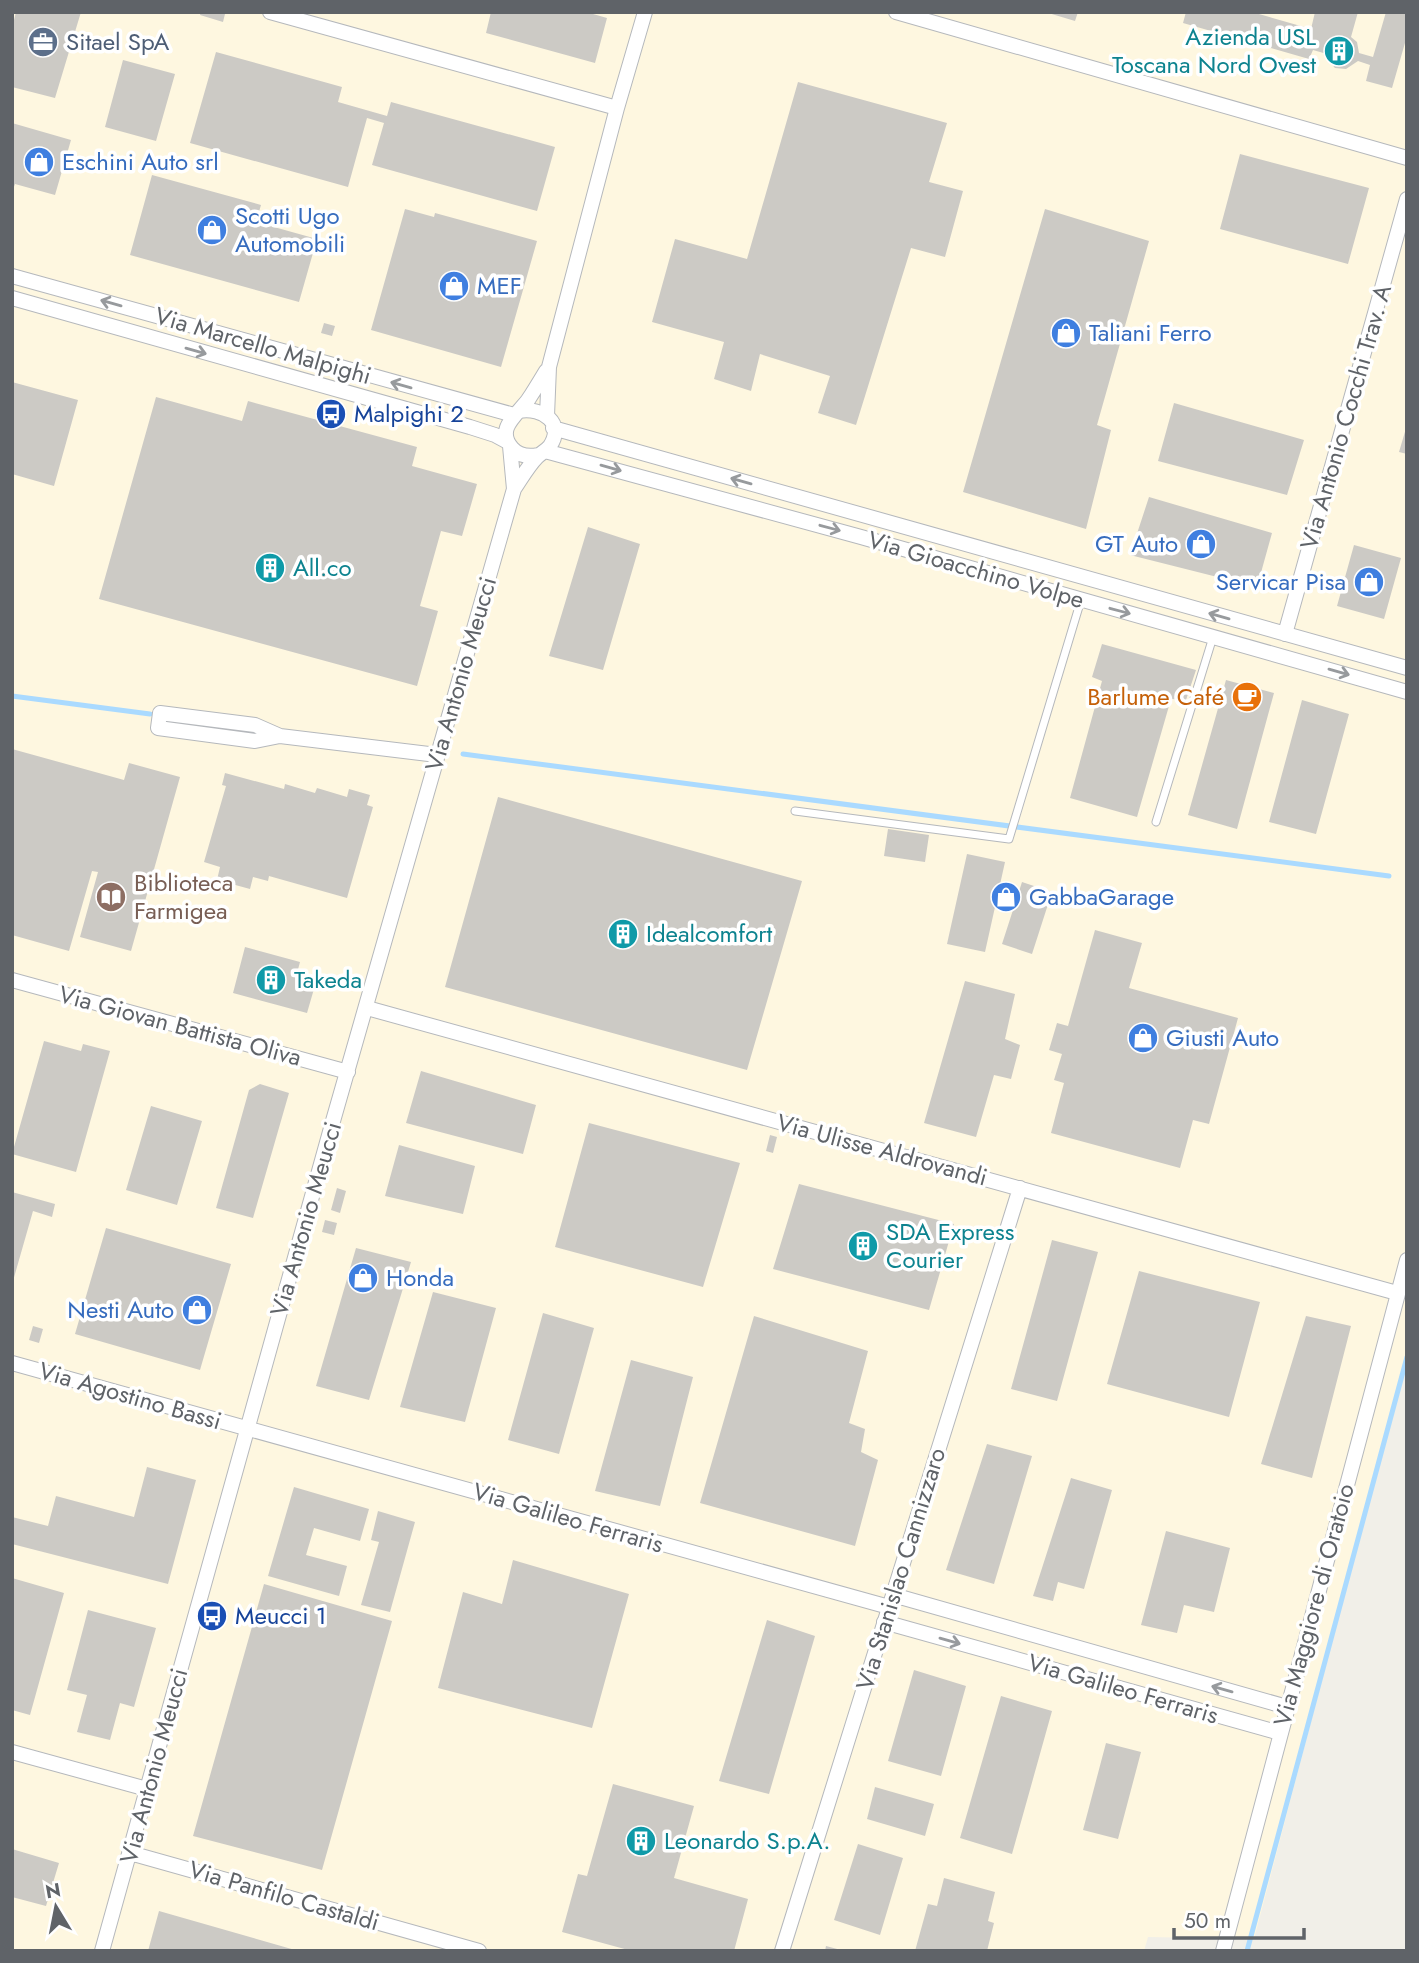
<svg xmlns="http://www.w3.org/2000/svg" width="1419" height="1963" font-family="Jost,sans-serif">
	<style>
		.commercial { fill: #fef7e0 }
		.lines { fill: none; stroke-linecap: round; stroke-linejoin: round }
		.stream { stroke: #aadaff; stroke-width: 5 }
		.building { fill: #cccac5 }
		.service-casing { stroke: #b5b8bc; stroke-width: 9 }
		.minor-casing { stroke: #b5b8bc; stroke-width: 16 }
		.service { stroke: #fff; stroke-width: 7 }
		.minor { stroke: #fff; stroke-width: 14 }
		.oneway { stroke: #979a9d }
		.labels { text-anchor: middle; stroke-width: 7; stroke-linejoin: round; paint-order: stroke }
		.culture-label { font-size: 24px; fill: #0d838f; stroke: #fff; text-anchor: start }
		.service-label { font-size: 24px; fill: #4e5e75; stroke: #fff; text-anchor: start }
		.shop-label { font-size: 24px; fill: #366cbe; stroke: #fff; text-anchor: start }
		.street-label { font-size: 24px; fill: #5f6368; stroke: #fff }
		.transit-label { font-size: 24px; fill: #164399; stroke: #fff; text-anchor: start }
		.food-label { font-size: 24px; fill: #c56008; stroke: #fff; text-anchor: end }
		.education-label { font-size: 24px; fill: #785e54; stroke: #fff; text-anchor: start }
	</style>
	<rect width="100%" height="100%" fill="#f1efe8"/>
	<!-- commercial -->
	<path class="commercial" d="M12 12H1407V1356L1254 1939 1148 1937 1144 1951H12Z"/>
	<g class="lines">
		<!-- stream -->
		<path class="stream" d="M12 696 150 714
			M463 754 1389 876
			M1247 1951 1407 1357"/>
	</g>
	<!-- building -->
	<path class="building" d="M16 12H81L55 98 12 87V28Z
		M201 12H219L225 14 223 22 200 15Z
		M491 12H586L607 18 595 63 486 33Z
		M1045 12H1078L1075 21Z
		M1186 12H1252L1311 29 1315 12H1358L1351 37 1357 42 1359 53 1373 57 1386 12H1407V36L1392 88 1366 81 1370 65 1358 61 1346 69 1335 68 1329 61 1327 54 1313 50 1309 59 1183 23Z
		M216 52 342 87 338 102 387 116 391 102 555 147 537 211 372 165 384 123 367 118 348 187 190 143Z
		M123 60 175 74 156 141 105 127Z
		M798 82 947 123 929 182 963 191 945 257 911 248 856 425 818 413 830 376 760 354 751 391 714 379 724 342 652 322 675 239 747 259Z
		M12 123 71 140 55 195 15 184 12 192Z
		M1240 154 1369 188 1348 264 1220 229Z
		M152 175 261 205 256 222 317 239 299 302 130 255Z
		M405 209 434 217 435 213 537 241 501 367 371 330Z
		M1045 209 1149 241 1097 425 1111 430 1086 529 963 492Z
		M324 323 335 326 332 336 321 333Z
		M12 382 78 400 54 486 12 474Z
		M156 397 242 421 248 401 417 447 412 466 477 484 462 536 441 531 420 606 438 611 417 686 99 599Z
		M1174 403 1304 440 1287 495 1158 461Z
		M1407 425V454L1399 452Z
		M1149 497 1272 533 1257 587 1130 555Z
		M588 527 640 544 603 670 549 656Z
		M1354 545 1401 558 1384 619 1337 606Z
		M1102 644 1196 670 1186 700 1171 699 1137 817 1070 798 1102 681 1092 677Z
		M1226 680 1274 693 1237 829 1188 815Z
		M1302 700 1349 714 1316 834 1269 822Z
		M12 749 124 780 129 763 180 777 131 951 80 937 98 872 92 871 69 951 12 935Z
		M225 773 284 789 285 784 315 793 317 788 347 797 349 789 370 795 367 805 373 807 347 898 269 876 268 881 253 877 250 889 217 880 220 867 204 862 226 786 222 785Z
		M498 797 802 881 747 1070 445 987Z
		M888 829 929 835 925 862 884 856Z
		M967 854 1005 862 985 952 947 944Z
		M1022 882 1052 892 1032 954 1002 944Z
		M1095 930 1142 943 1129 988 1238 1018 1209 1124 1193 1120 1180 1168 1051 1133 1064 1083 1054 1080 1062 1054 1049 1050 1057 1023 1068 1026Z
		M245 947 300 962 296 977 316 982 307 1013 233 993Z
		M965 981 1015 994 1005 1039 1020 1045 1011 1079 994 1075 976 1137 924 1123Z
		M44 1041 81 1051 83 1044 110 1051 76 1172 12 1154Z
		M421 1071 536 1105 523 1154 406 1123Z
		M260 1084 289 1093 253 1218 216 1208 249 1090Z
		M151 1106 202 1121 177 1205 126 1190Z
		M589 1123 740 1163 703 1287 555 1247Z
		M770 1135 777 1137 773 1153 766 1151Z
		M399 1145 475 1166 463 1214 385 1196Z
		M799 1184 954 1224 929 1310 773 1269Z
		M337 1188 346 1191 340 1213 331 1210Z
		M12 1192 55 1204 52 1217 33 1211 13 1281Z
		M325 1220 337 1223 334 1235 322 1232Z
		M106 1228 231 1264 200 1370 75 1334Z
		M1052 1240 1098 1252 1057 1401 1011 1389Z
		M356 1248 411 1262 369 1400 316 1386Z
		M1139 1271 1260 1302 1229 1417 1107 1384Z
		M433 1292 496 1308 465 1422 400 1407Z
		M543 1313 594 1328 559 1454 508 1440Z
		M754 1316 868 1351 849 1423 865 1429 861 1452 878 1460 855 1546 700 1503Z
		M1306 1316 1351 1326 1312 1478 1261 1464Z
		M33 1326 43 1329 39 1343 29 1340Z
		M631 1360 693 1377 660 1506 595 1491Z
		M987 1444 1032 1456 994 1584 946 1570Z
		M147 1467 196 1480 168 1584 12 1544V1517L48 1526 56 1496 134 1517Z
		M1071 1478 1112 1490 1084 1589 1058 1582 1053 1601 1033 1596Z
		M294 1487 369 1509 360 1541 314 1528 306 1555 347 1566 339 1596 268 1576Z
		M378 1511 415 1522 390 1612 361 1605 379 1542 371 1540Z
		M1166 1531 1230 1548 1214 1612 1184 1605 1177 1633 1141 1625Z
		M513 1560 629 1594 592 1728 438 1688 463 1592 502 1604Z
		M12 1578 64 1593 30 1715 12 1710Z
		M264 1584 392 1621 322 1870 193 1836Z
		M88 1610 156 1628 134 1707 120 1703 110 1740 77 1732 87 1695 67 1690Z
		M767 1620 815 1636 769 1794 719 1781Z
		M914 1670 966 1686 941 1776 888 1761Z
		M1001 1696 1052 1711 1012 1854 960 1838Z
		M1106 1743 1141 1752 1118 1839 1083 1830Z
		M613 1784 694 1806 674 1878 748 1899 734 1951H632L562 1932 578 1874 587 1876Z
		M875 1787 934 1804 925 1836 867 1819Z
		M858 1844 903 1858 880 1935 834 1920Z
		M12 1849 59 1863 46 1906 12 1897Z
		M944 1878 995 1892 988 1921 994 1923 987 1951H915L928 1904 937 1906Z
		M159 1911 295 1950 294 1951H148Z
		M826 1946 841 1950V1951H825Z"/>
	<g class="lines">
		<!-- service casing -->
		<g class="service-casing">
			<path id="service" d="M795 811 1009 839 1081 600
				M1156 822 1213 637"/>
		</g>
		<!-- minor casing -->
		<g class="minor-casing">
			<path id="minor" d="M270 12 617 108
				M896 12 1407 158
				M12 276 514 415
				M12 298 470 427 495 435 508 442
				M547 416 549 367 617 108 645 12
				M553 428 1407 668
				M510 446 514 489
				M545 451 861 537 1407 692
				M538 455C528 457 519 456 512 448 495 429 517 415 528 400 534 391 540 381 546 371
				M1285 634 1407 199
				M280 736 255 741 158 728 160 713 255 725 280 736 437 755
				M12 980 348 1072
				M367 1008 1397 1293
				M12 1363 889 1607
				M893 1595 1287 1707
				M884 1622 1280 1733
				M12 1752 147 1789
				M130 1853 479 1951
				M102 1951 333 1121 514 489C521 479 528 466 537 457 541 453 546 451 550 446 565 423 543 407 519 411
				M782 1951 1020 1188
				M1223 1951 1407 1260"/>
		</g>
		<!-- service -->
		<use href="#service" class="service"/>
		<!-- minor -->
		<use href="#minor" class="minor"/>
	</g>
	<!-- one-way arrows -->
	<defs><path id="oneway-shaft" d="M-6 0H5M1.5-3L5.5 0L1.5 3" fill="none" stroke-width="1.6" stroke-linecap="round" stroke-linejoin="round" transform="scale(1.75)"/></defs>
	<g class="oneway">
		<use href="#oneway-shaft" transform="translate(111 303) rotate(-164)"/>
		<use href="#oneway-shaft" transform="translate(196 351) rotate(16)"/>
		<use href="#oneway-shaft" transform="translate(401 385) rotate(-164)"/>
		<use href="#oneway-shaft" transform="translate(611 468) rotate(16)"/>
		<use href="#oneway-shaft" transform="translate(741 481) rotate(-164)"/>
		<use href="#oneway-shaft" transform="translate(830 528) rotate(15)"/>
		<use href="#oneway-shaft" transform="translate(1120 611) rotate(15)"/>
		<use href="#oneway-shaft" transform="translate(1219 616) rotate(-164)"/>
		<use href="#oneway-shaft" transform="translate(1339 672) rotate(16)"/>
		<use href="#oneway-shaft" transform="translate(950 1641) rotate(16)"/>
		<use href="#oneway-shaft" transform="translate(1222 1689) rotate(-164)"/>
	</g>
	<!-- icons -->
	<defs>
		<g id="office-disc" transform="scale(1.575)"><circle r="9.5" fill="#5c6f8a" stroke="#fff"/><path d="M-6-3h4V-5.5h4V-3h4V5H-6ZM-1-4.5V-3h2v-1.5ZM-6 0V1H6V0Z" fill="#fff"/></g>
		<g id="building-disc" transform="scale(1.575)"><circle r="9.5" fill="#0f9aa8" stroke="#fff"/><path d="M-4-6H4V6H1V3H-1V6H-4ZM-2.5-4.3h1.7v1.8h-1.7ZM.8-4.3h1.7v1.8H.8ZM-2.5-1h1.7V.8h-1.7ZM.8-1h1.7V.8H.8Z" fill="#fff"/></g>
		<g id="shop-disc" transform="scale(1.575)"><circle r="9.5" fill="#3f7fe0" stroke="#fff"/><path d="M-5-2.5h2.3a2.7 3.5 0 0 1 5.4 0H5L5.5 6h-11ZM-1.5-2.5h3a1.5 2.3 0 0 0-3 0Z" fill="#fff"/></g>
		<g id="bus-disc" transform="scale(1.575)"><circle r="9.5" fill="#1a4fb4" stroke="#fff"/><path d="M-5-6H5V4H4V6H2V4H-2V6H-4V4H-5ZM-3.5-4V0h7V-4ZM-3.5 1.2v1.5H-2V1.2ZM2 1.2v1.5H3.5V1.2Z" fill="#fff"/></g>
		<g id="cafe-disc" transform="scale(1.575)"><circle r="9.5" fill="#e8710a" stroke="#fff"/><path d="M-5.5-4.5H6V0H3Q3 3.5 0 3.5H-2.5Q-5.5 3.5-5.5 0ZM3-3.2v2h1.7v-2ZM-6 4.5H4V6H-6Z" fill="#fff"/></g>
		<g id="library-disc" transform="scale(1.575)"><circle r="9.5" fill="#8d6e63" stroke="#fff"/><path d="M-6-4Q-3-5.5-.7-3.5V5Q-3 3-6 4ZM6-4Q3-5.5 .7-3.5V5Q3 3 6 4Z" fill="#fff"/></g>
	</defs>
	<g fill-rule="evenodd">
		<use href="#office-disc" x="43" y="42"/>
		<use href="#building-disc" x="1339" y="51"/>
		<use href="#shop-disc" x="39" y="162"/>
		<use href="#shop-disc" x="212" y="230"/>
		<use href="#shop-disc" x="454" y="286"/>
		<use href="#shop-disc" x="1066" y="333"/>
		<use href="#bus-disc" x="331" y="414"/>
		<use href="#shop-disc" x="1201" y="544"/>
		<use href="#building-disc" x="270" y="568"/>
		<use href="#shop-disc" x="1369" y="582"/>
		<use href="#cafe-disc" x="1247" y="697"/>
		<use href="#library-disc" x="111" y="897"/>
		<use href="#shop-disc" x="1006" y="897"/>
		<use href="#building-disc" x="623" y="934"/>
		<use href="#building-disc" x="271" y="980"/>
		<use href="#shop-disc" x="1143" y="1038"/>
		<use href="#building-disc" x="863" y="1246"/>
		<use href="#shop-disc" x="363" y="1278"/>
		<use href="#shop-disc" x="197" y="1310"/>
		<use href="#bus-disc" x="212" y="1616"/>
		<use href="#building-disc" x="641" y="1841"/>
	</g>
	<g class="labels">
		<!-- culture labels -->
		<g class="culture-label">
			<text x="1316" y="45" text-anchor="end">Azienda USL<tspan x="1316" dy="28">Toscana Nord Ovest</tspan></text>
			<text x="293" y="576">All.co</text>
			<text x="646" y="942">Idealcomfort</text>
			<text x="294" y="988">Takeda</text>
			<text x="886" y="1240">SDA Express<tspan x="886" dy="28">Courier</tspan></text>
			<text x="664" y="1849">Leonardo S.p.A.</text>
		</g>
		<!-- service labels -->
		<g class="service-label">
			<text x="66" y="50">Sitael SpA</text>
		</g>
		<!-- shop labels -->
		<g class="shop-label">
			<text x="62" y="170">Eschini Auto srl</text>
			<text x="235" y="224">Scotti Ugo<tspan x="235" dy="28">Automobili</tspan></text>
			<text x="477" y="294">MEF</text>
			<text x="1089" y="341">Taliani Ferro</text>
			<text x="1178" y="552" text-anchor="end">GT Auto</text>
			<text x="1346" y="590" text-anchor="end">Servicar Pisa</text>
			<text x="1029" y="905">GabbaGarage</text>
			<text x="1166" y="1046">Giusti Auto</text>
			<text x="386" y="1286">Honda</text>
			<text x="174" y="1318" text-anchor="end">Nesti Auto</text>
		</g>
		<!-- street labels -->
		<g class="street-label">
			<text transform="translate(263 346) rotate(16)" y="8">Via Marcello Malpighi</text>
			<text transform="translate(1346 417) rotate(-74)" y="8">Via Antonio Cocchi Trav. A</text>
			<text transform="translate(976 570) rotate(16)" y="8">Via Gioacchino Volpe</text>
			<text transform="translate(461 674) rotate(-74)" y="8">Via Antonio Meucci</text>
			<text transform="translate(180 1026) rotate(15)" y="8">Via Giovan Battista Oliva</text>
			<text transform="translate(882 1150) rotate(15)" y="8">Via Ulisse Aldrovandi</text>
			<text transform="translate(306 1219) rotate(-74)" y="8">Via Antonio Meucci</text>
			<text transform="translate(130 1396) rotate(16)" y="8">Via Agostino Bassi</text>
			<text transform="translate(568 1518) rotate(16)" y="8">Via Galileo Ferraris</text>
			<text transform="translate(901 1569) rotate(-73)" y="8">Via Stanislao Cannizzaro</text>
			<text transform="translate(1314 1605) rotate(-75)" y="8">Via Maggiore di Oratoio</text>
			<text transform="translate(1123 1689) rotate(16)" y="8">Via Galileo Ferraris</text>
			<text transform="translate(154 1766) rotate(-75)" y="8">Via Antonio Meucci</text>
			<text transform="translate(284 1896) rotate(16)" y="8">Via Panfilo Castaldi</text>
		</g>
		<!-- transit labels -->
		<g class="transit-label">
			<text x="354" y="422">Malpighi 2</text>
			<text x="235" y="1624">Meucci 1</text>
		</g>
		<!-- food labels -->
		<g class="food-label">
			<text x="1224" y="705">Barlume Café</text>
		</g>
		<!-- education labels -->
		<g class="education-label">
			<text x="134" y="891">Biblioteca<tspan x="134" dy="28">Farmigea</tspan></text>
		</g>
	</g>
	<!-- border -->
	<rect width="1419" height="1963" fill="none" stroke="#5f6368" stroke-width="28"/>
	<!-- north arrow -->
	<g transform="translate(56 1907) rotate(350)" stroke="#ffffff" stroke-width="5" paint-order="stroke">
	<path d="M0-5L12 26L0 18L-12 26Z" fill="#5f6368"/>
	<text y="-10" font-size="19" font-weight="bold" text-anchor="middle" fill="#5f6368">N</text>
	</g>
	<!-- scale -->
	<path d="M1174 1928v10h130v-10" fill="none" stroke="#5f6368" stroke-width="3.5"/>
	<text x="1184" y="1928" font-size="21" fill="#5f6368" stroke="#ffffff" stroke-width="5" paint-order="stroke">50 m</text>
</svg>
